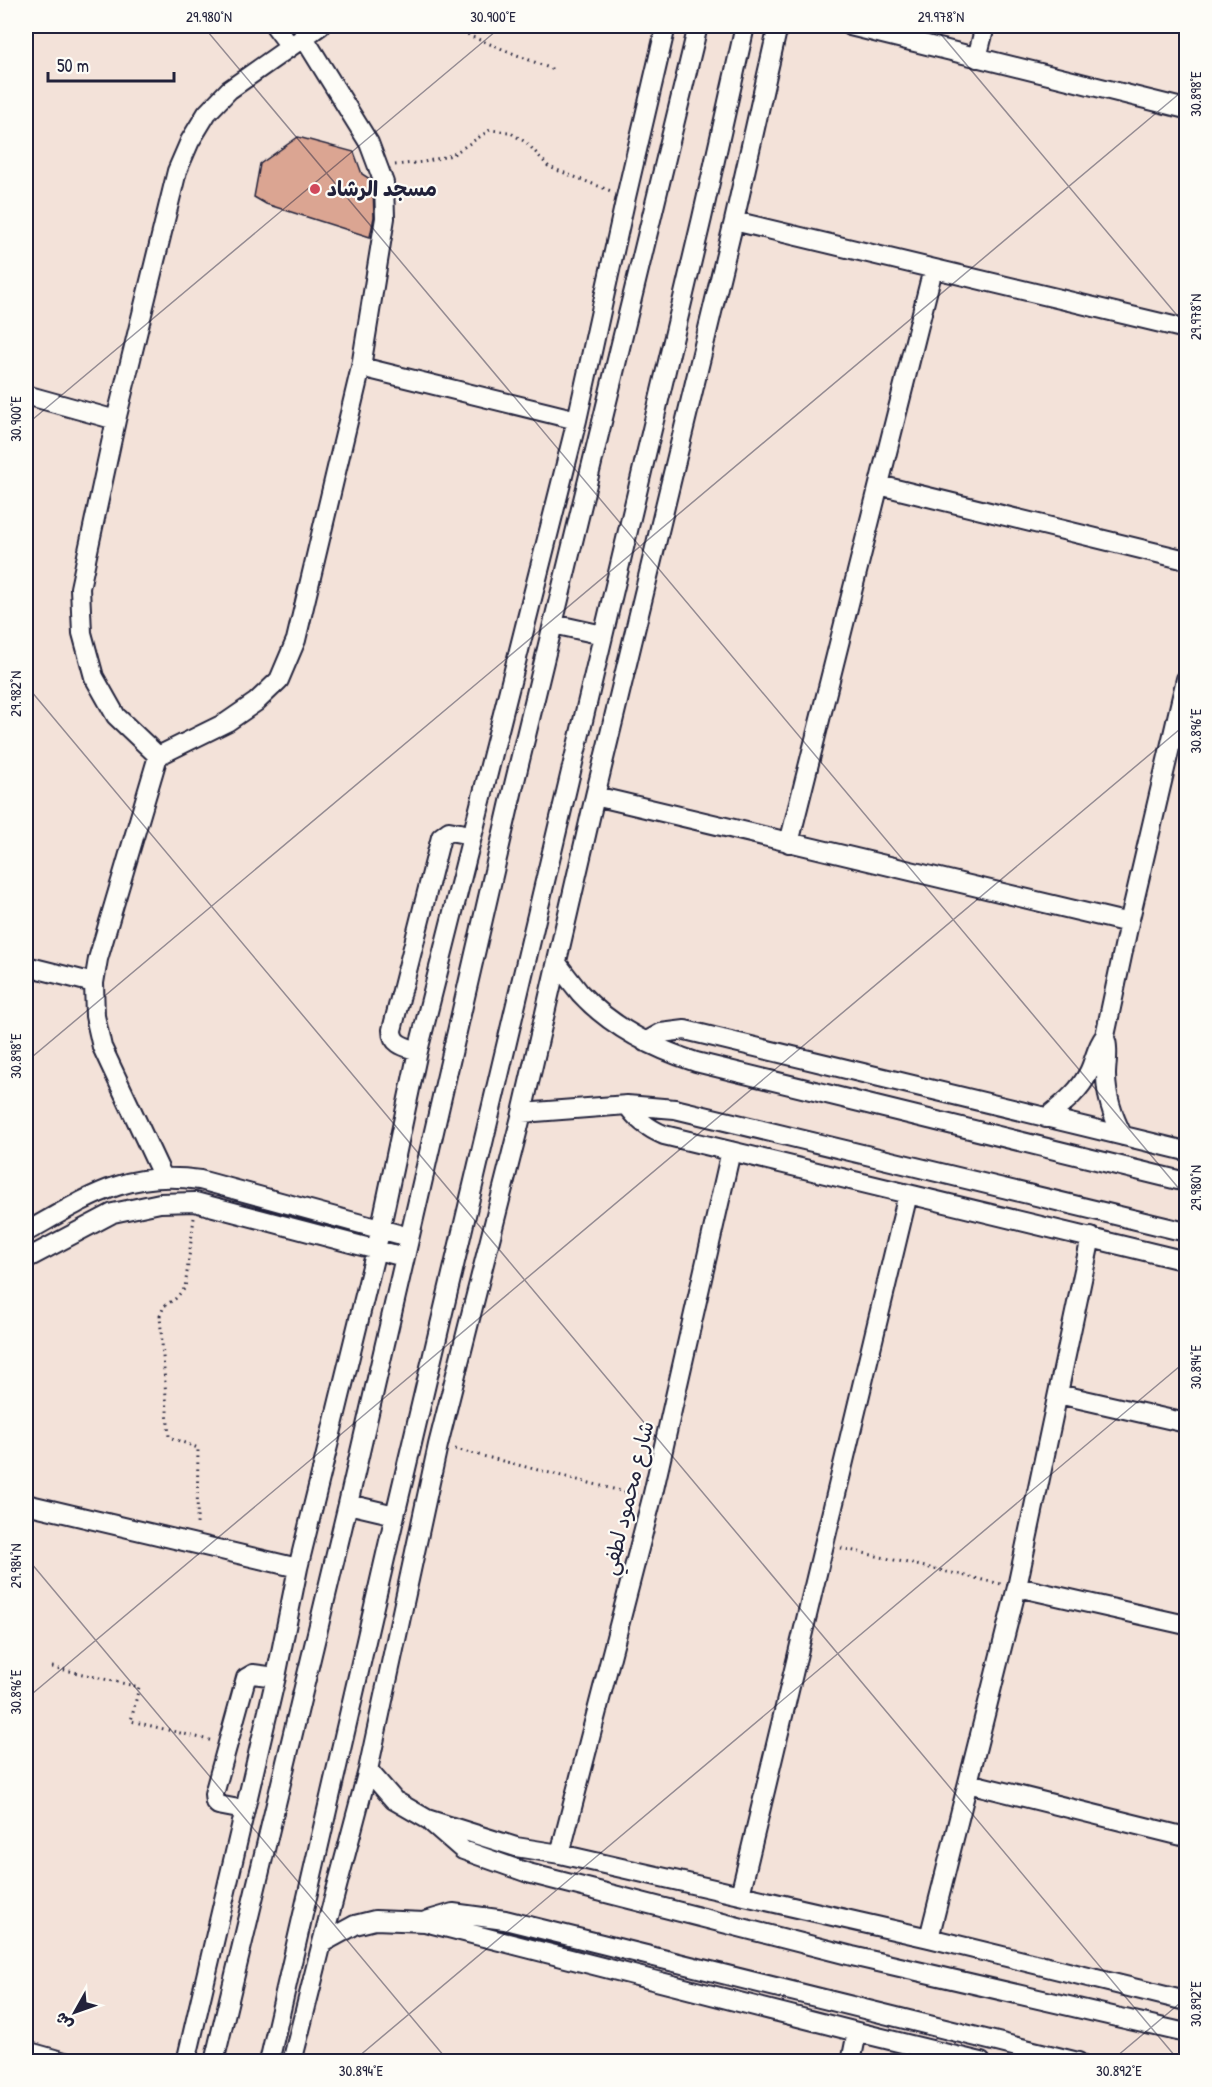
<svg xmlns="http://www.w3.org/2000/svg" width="1212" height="2087" font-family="'Patrick Hand','Playpen Sans Arabic',sans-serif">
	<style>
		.building { fill: #dba592; stroke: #22223b; stroke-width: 1.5 }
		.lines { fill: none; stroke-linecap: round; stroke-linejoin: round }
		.minor-casing { stroke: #22223b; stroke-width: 22 }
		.path { stroke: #22223b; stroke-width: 3; stroke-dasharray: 1.5 4.5; stroke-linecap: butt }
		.minor { stroke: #fdfcf7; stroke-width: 18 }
		.ticks { fill: none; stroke: #22223b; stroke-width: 1.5; stroke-opacity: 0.45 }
		.poi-dot { fill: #d1495b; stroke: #fdfcf7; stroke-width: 2 }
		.labels { text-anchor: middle; stroke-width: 4.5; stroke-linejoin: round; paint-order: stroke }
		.poi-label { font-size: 21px; font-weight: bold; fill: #22223b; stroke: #fdfcf7; text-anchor: start }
		.street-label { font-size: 21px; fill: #22223b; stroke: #fdfcf7 }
		.neatline { fill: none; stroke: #22223b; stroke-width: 2 }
		.ticks-label { font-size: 15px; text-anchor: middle; fill: #22223b }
	</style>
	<rect width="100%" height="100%" fill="#f3e2d9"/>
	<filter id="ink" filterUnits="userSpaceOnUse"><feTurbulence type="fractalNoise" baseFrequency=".0167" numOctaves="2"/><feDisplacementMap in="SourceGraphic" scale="12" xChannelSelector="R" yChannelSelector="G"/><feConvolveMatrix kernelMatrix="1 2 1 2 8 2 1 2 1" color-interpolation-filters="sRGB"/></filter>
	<g filter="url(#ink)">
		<!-- building -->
		<path class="building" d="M298 137 354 152 362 174 370 179 373 185 374 217 370 237 266 204 254 197 260 164Z"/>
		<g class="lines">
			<!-- minor casing -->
			<g class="minor-casing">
				<path id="minor" d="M275 26 290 46
					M850 26 1186 109
					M977 58 985 26
					M734 221 1186 329
					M361 367 577 420
					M26 395 116 420
					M879 485 1186 560
					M553 624 603 635
					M158 756 116 716 94 677 82 633 80 588 116 420 177 171 190 141 207 113 229 90 320 26
					M595 796 1129 923
					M789 843 933 269
					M557 963C564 973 572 983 580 993 611 1027 653 1048 696 1062L1186 1182
					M26 966 94 983
					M1106 1041C1109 1052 1106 1064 1106 1075 1106 1097 1113 1117 1123 1136
					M645 1042 661 1033 685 1030 1186 1151
					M418 1051C406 1047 392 1045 392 1030L441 837 449 831 471 835
					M627 1105C637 1119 647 1128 664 1135L1186 1261
					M522 1113 627 1105 675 1109 1186 1232
					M1046 1118C1063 1104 1079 1092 1089 1072 1095 1060 1096 1047 1105 1036L1129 923 1186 679
					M163 1177 102 1047 95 1016 94 983 98 959 158 756 227 722 256 702 279 680 296 640 361 367 385 218 384 183 369 143 303 36
					M26 1232C87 1198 126 1169 200 1180L409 1237
					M26 1259 113 1213 160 1203 195 1202 404 1257
					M1058 1394 1186 1423
					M26 1504 298 1568
					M348 1504 395 1515
					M1017 1587 1186 1625
					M368 1770 394 1800 427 1819 516 1847 560 1854 929 1938 1186 2001
					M968 1783 1186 1837
					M244 1810 218 1805 215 1802 214 1794 246 1678 253 1674 276 1677
					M432 1823 463 1850 528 1873 852 1956 1186 2033
					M560 1854 652 1498 731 1151
					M740 1895 908 1194
					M426 1921 453 1913 505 1920 1078 2062
					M929 1938 1017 1587 1091 1237
					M322 1943 355 1925 375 1920 425 1922 857 2032 981 2062
					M26 2051 65 2062
					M186 2062 276 1677 298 1568 376 1250 418 1051 577 420 626 197 666 26
					M214 2062 348 1504 513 789 698 26
					M269 2062 395 1515 702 218 745 26
					M292 2062 322 1943 368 1770 438 1445 522 1113 595 796 734 221 778 26
					M851 2062 857 2032"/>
			</g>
			<!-- path -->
			<path class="path" d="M459 26 470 36 554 70
				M395 165 424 162 452 155 490 130 509 132 527 143 549 167 611 191
				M194 1218 185 1288 175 1299 164 1306 160 1316 169 1437 198 1448 197 1528
				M455 1449 637 1495
				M841 1548 1001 1584
				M52 1667 139 1687 131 1721 213 1741"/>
			<!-- minor -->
			<use href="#minor" class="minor"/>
		</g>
	</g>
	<!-- ticks -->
	<path class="ticks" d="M203 26 1186 1197M934 26 1186 326M26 425 502 26M26 685 1180 2062M26 1062 1186 88M26 1557 449 2062M26 1699 1186 724M352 2062 1186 1361M1110 2062 1186 1998"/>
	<!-- markers -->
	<circle class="poi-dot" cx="315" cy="189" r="6"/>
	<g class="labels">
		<!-- poi labels -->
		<g class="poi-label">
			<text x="327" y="196">مسجد الرشاد</text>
		</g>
		<!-- street labels -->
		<g class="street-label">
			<text transform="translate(628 1498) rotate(-76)" y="7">شارع محمود لطفي</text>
		</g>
	</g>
	<!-- margin -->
	<rect width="1212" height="2087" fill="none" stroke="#fdfcf7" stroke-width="66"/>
	<!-- north arrow -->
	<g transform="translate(75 2012) rotate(230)" stroke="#fdfcf7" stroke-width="4.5" paint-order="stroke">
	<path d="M0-4.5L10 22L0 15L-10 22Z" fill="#22223b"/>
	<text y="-9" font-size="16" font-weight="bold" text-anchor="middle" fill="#22223b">ش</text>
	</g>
	<!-- scale -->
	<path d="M48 72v9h126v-9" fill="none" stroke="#22223b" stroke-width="3"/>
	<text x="57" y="72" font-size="18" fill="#22223b" stroke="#fdfcf7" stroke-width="4.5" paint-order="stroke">50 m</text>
	<rect x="33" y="33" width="1146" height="2021" class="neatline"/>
	<g class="ticks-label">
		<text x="209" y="22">29.980°N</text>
		<text x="493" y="22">30.900°E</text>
		<text x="941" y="22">29.978°N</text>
		<text transform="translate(1196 94) rotate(-90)" y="5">30.898°E</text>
		<text transform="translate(1196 317) rotate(-90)" y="5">29.978°N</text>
		<text transform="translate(16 419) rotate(-90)" y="5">30.900°E</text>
		<text transform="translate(16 694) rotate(-90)" y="5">29.982°N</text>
		<text transform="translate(1196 731) rotate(-90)" y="5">30.896°E</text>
		<text transform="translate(16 1056) rotate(-90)" y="5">30.898°E</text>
		<text transform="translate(1196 1188) rotate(-90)" y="5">29.980°N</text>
		<text transform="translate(1196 1367) rotate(-90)" y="5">30.894°E</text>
		<text transform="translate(16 1566) rotate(-90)" y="5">29.984°N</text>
		<text transform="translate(16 1692) rotate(-90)" y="5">30.896°E</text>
		<text transform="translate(1196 2004) rotate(-90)" y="5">30.892°E</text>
		<text x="361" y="2076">30.894°E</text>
		<text x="1119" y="2076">30.892°E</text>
	</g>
</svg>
